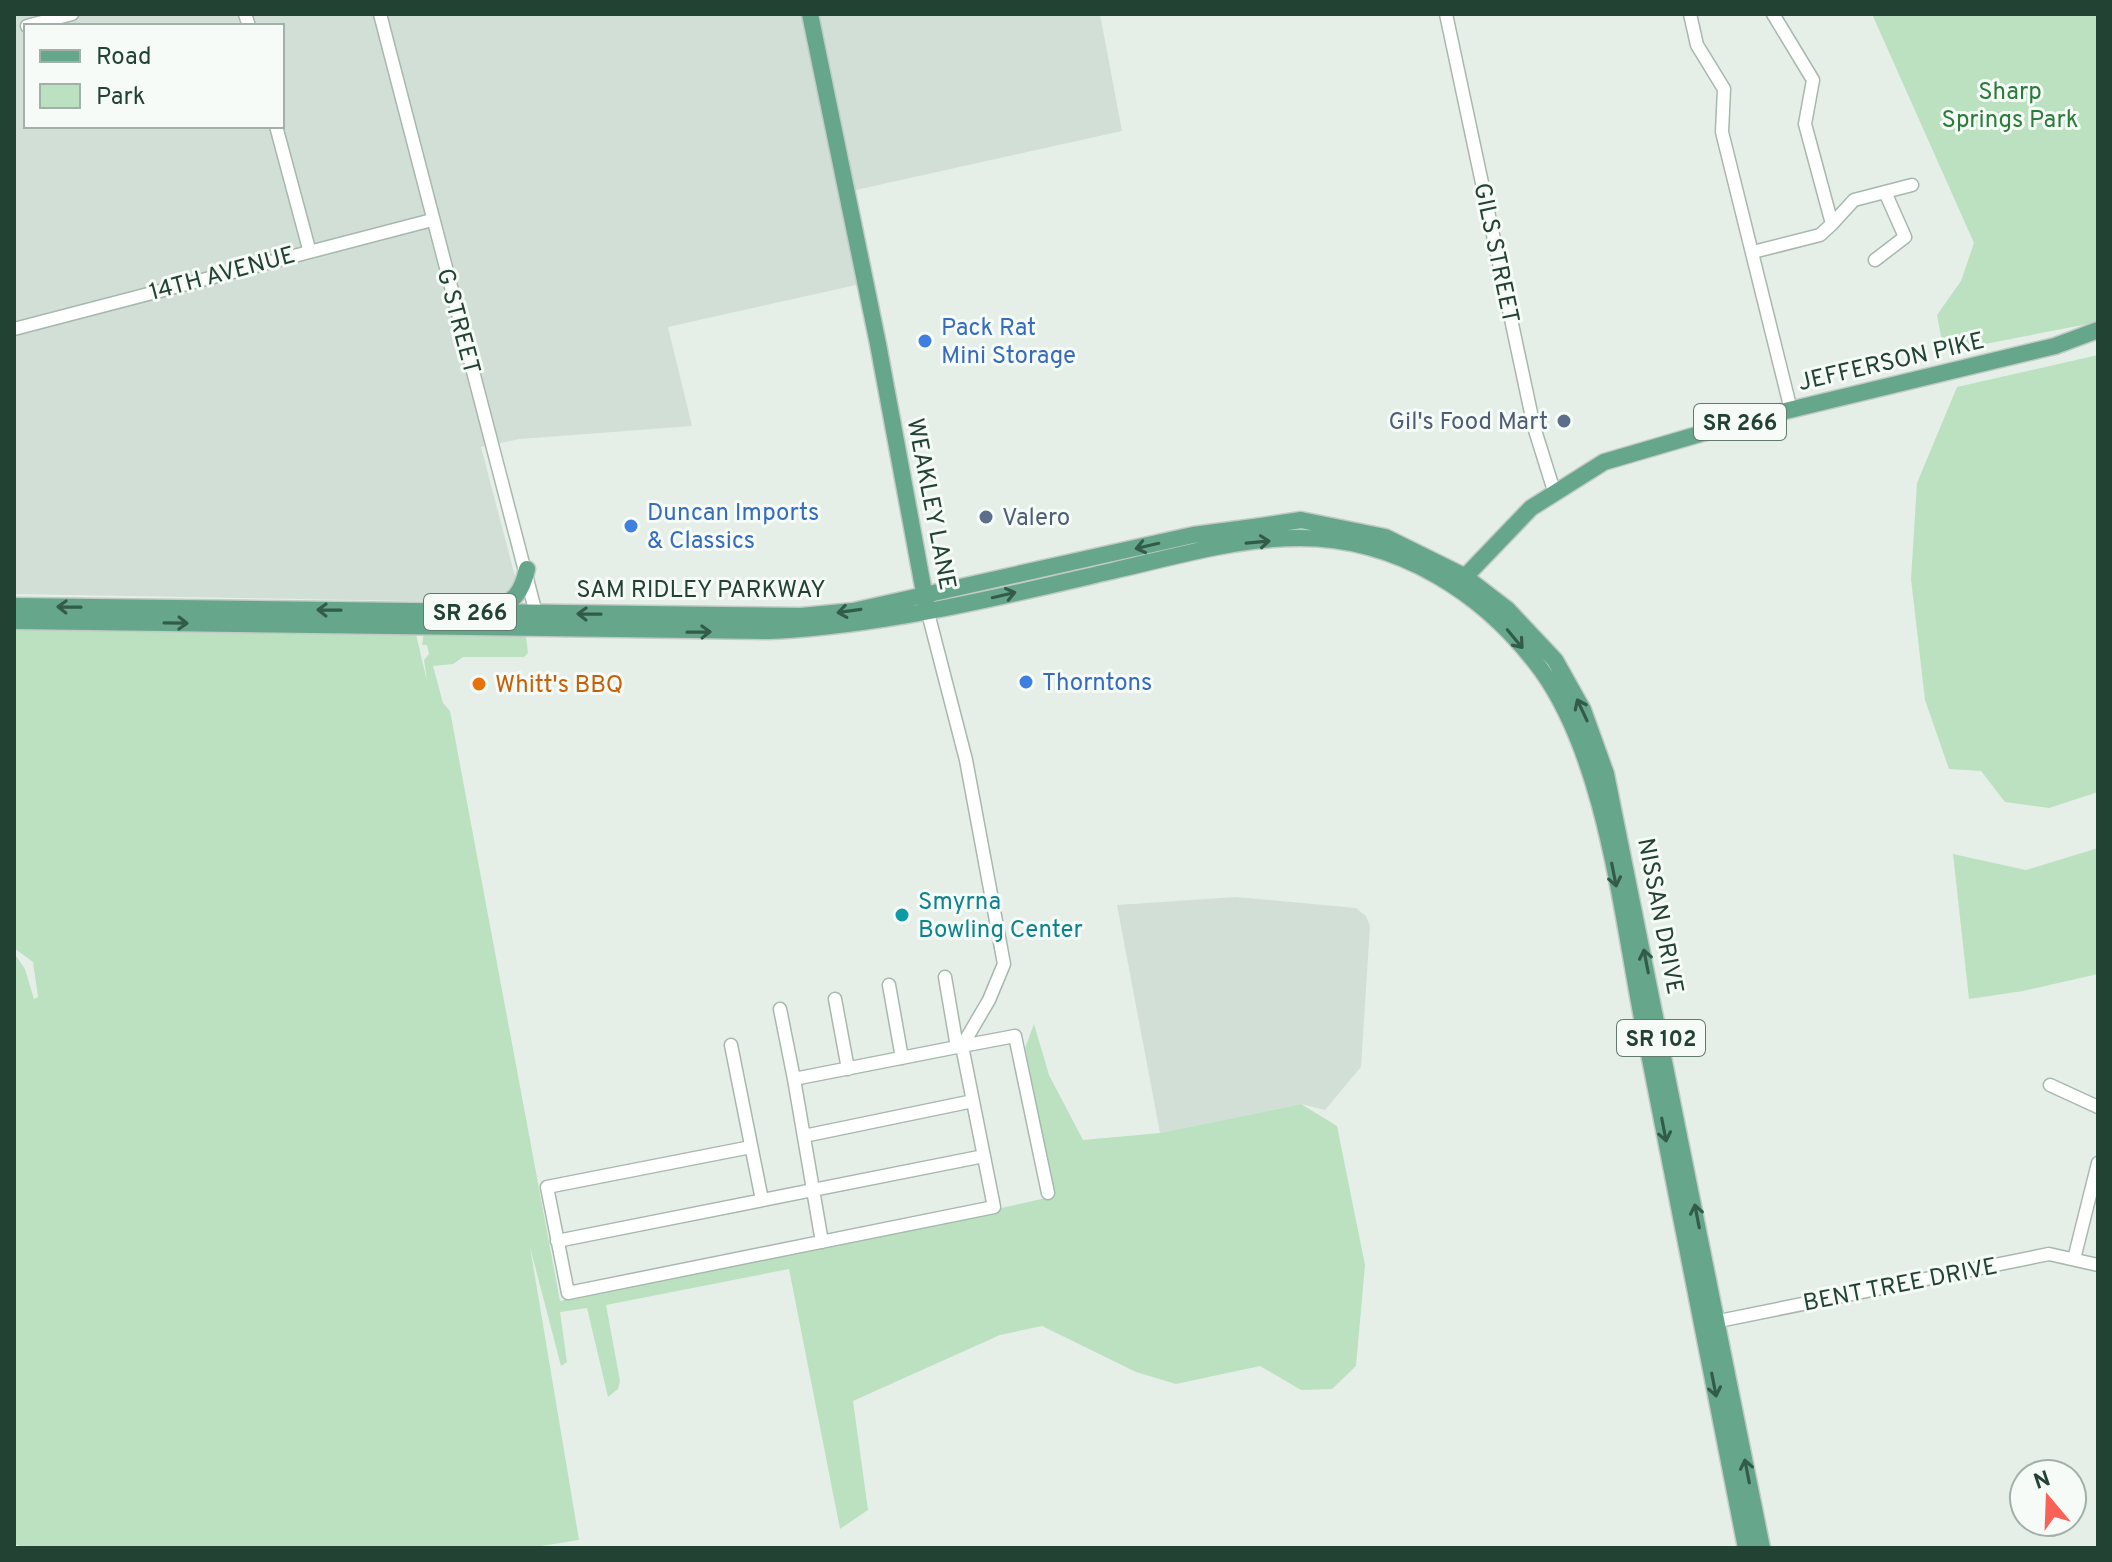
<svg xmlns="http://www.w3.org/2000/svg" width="2112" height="1562" font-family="Overpass,sans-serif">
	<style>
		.built { fill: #d2dfd7; fill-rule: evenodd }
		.green { fill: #bce1c0 }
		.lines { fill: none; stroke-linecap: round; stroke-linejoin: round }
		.minor-casing { stroke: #a7b8ae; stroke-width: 15 }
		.major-casing { stroke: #c1cac6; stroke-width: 19 }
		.minor { stroke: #fff; stroke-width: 12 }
		.major { stroke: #66a78b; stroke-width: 16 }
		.oneway { stroke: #335b4a }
		.shop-dot { fill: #3f7fe0; stroke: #f6fbf7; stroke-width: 3 }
		.service-dot { fill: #5c6f8a; stroke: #f6fbf7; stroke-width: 3 }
		.food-dot { fill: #e8710a; stroke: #f6fbf7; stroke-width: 3 }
		.culture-dot { fill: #0f9aa8; stroke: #f6fbf7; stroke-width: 3 }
		.labels { text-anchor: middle; stroke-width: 6; stroke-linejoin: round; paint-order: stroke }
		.shield { fill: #f6fbf7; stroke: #627a6e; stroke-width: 2 }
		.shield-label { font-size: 22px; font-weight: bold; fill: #224234 }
		.park-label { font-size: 24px; fill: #297c3a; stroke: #f6fbf7 }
		.street-label { font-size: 24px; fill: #224234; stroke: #f6fbf7 }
		.shop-label { font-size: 24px; fill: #366cbe; stroke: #f6fbf7; text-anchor: start }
		.service-label { font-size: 24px; fill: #4e5e75; stroke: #f6fbf7; text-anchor: end }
		.food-label { font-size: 24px; fill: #c56008; stroke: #f6fbf7; text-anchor: start }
		.culture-label { font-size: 24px; fill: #0d838f; stroke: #f6fbf7; text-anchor: start }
	</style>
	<rect width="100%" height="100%" fill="#e5efe8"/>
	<!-- built -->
	<path class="built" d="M14 14H1100L1122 131 847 192 865 283 668 327 692 426 520 439 481 447 522 603 14 594ZM26 26H282V126H26Z
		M1236 897 1356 908 1366 916 1370 926 1361 1067 1325 1110 1301 1104 1160 1133 1117 905Z"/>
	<!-- green -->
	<path class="green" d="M1872 14H2098V322L1944 352 1937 315 1961 281 1974 243Z
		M2098 355V792L2049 808 2005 802 1981 771 1949 769 1925 700 1911 579 1917 483 1957 387Z
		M14 627 415 630 427 681 424 660 429 654 427 645H422L424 632 526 637 528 653 524 657H463L453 664 433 666 443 703 450 711 560 1301 811 1251 1055 1196 1025 1048 1034 1024 1049 1075 1083 1140 1160 1133 1301 1104 1337 1126 1365 1265 1356 1366 1332 1389 1301 1390 1260 1366 1176 1384 1136 1372 1042 1326 1000 1335 853 1401 868 1510 840 1529 789 1269 606 1305 620 1381 618 1389 608 1397 587 1308 560 1312 567 1362 561 1366 530 1247 579 1540 528 1548H26L14 1544V953L25 969 34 999 38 997 33 962 14 948Z
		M2098 848V974L2023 991 1969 999 1953 854 2026 870Z"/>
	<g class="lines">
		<!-- minor casing -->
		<g class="minor-casing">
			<path id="minor" d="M245 14 249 26
				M380 14 538 621
				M1446 14 1534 427 1554 491
				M1690 14 1697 45 1724 89 1722 132 1791 410
				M1773 14 1813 80 1805 124 1832 224 1854 200 1912 185
				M27 26 72 14
				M276 126 309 249
				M1753 252 1820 235 1832 224
				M1875 260 1905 237 1885 192
				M14 329 432 220
				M945 977 957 1047
				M889 985 902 1058
				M835 999 848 1069
				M780 1009 794 1079
				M731 1045 762 1200
				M2050 1085 2098 1107
				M804 1136 973 1101
				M751 1147 547 1187 568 1293 994 1207 962 1046 1015 1036 1048 1193
				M557 1241 984 1156
				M822 1242 794 1079 962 1046 989 1000 1004 964 966 760 928 613
				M2074 1259 2098 1163
				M1709 1323 2049 1254 2098 1265"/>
		</g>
		<!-- major casing -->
		<g class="major-casing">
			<path id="major" d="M810 14 878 344 926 603
				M1460 582 1531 508 1604 462 1744 421 2055 346 2098 330
				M14 606 801 616 853 611 1193 535 1254 527 1301 520 1385 537 1464 576 1507 609 1555 660 1583 710 1606 774 1762 1548
				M492 609C514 603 522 592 527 569
				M14 621 770 631C887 625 999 597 1112 571 1173 557 1236 538 1300 538 1398 538 1485 593 1542 671 1607 762 1622 918 1644 1028 1678 1201 1712 1375 1746 1548"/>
		</g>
		<!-- minor -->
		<use href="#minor" class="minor"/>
		<!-- major -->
		<use href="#major" class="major"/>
	</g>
	<!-- one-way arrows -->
	<defs><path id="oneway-shaft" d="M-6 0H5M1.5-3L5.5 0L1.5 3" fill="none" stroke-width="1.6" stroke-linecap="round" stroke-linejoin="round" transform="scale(2)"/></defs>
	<g class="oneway">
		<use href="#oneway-shaft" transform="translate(1258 542) rotate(-5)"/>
		<use href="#oneway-shaft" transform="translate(1147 546) rotate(167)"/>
		<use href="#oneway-shaft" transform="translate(1004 595) rotate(-13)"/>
		<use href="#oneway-shaft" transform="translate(69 607) rotate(-179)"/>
		<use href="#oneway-shaft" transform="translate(329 610) rotate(-179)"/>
		<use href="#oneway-shaft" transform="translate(849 611) rotate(172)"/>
		<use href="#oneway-shaft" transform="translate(589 614) rotate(-179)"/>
		<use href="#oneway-shaft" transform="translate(176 623) rotate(1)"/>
		<use href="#oneway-shaft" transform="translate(699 632) rotate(-1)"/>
		<use href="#oneway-shaft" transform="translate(1515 639) rotate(50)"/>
		<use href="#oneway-shaft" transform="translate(1582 710) rotate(-115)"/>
		<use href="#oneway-shaft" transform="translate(1614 875) rotate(79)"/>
		<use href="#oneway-shaft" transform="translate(1646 961) rotate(-101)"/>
		<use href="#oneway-shaft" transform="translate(1664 1130) rotate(79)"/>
		<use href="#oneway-shaft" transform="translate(1697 1216) rotate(-101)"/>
		<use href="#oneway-shaft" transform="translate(1714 1385) rotate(79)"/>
		<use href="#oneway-shaft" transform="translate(1747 1471) rotate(-101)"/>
	</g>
	<!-- markers -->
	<g class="shop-dot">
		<circle cx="925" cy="341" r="8"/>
		<circle cx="631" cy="526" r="8"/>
		<circle cx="1026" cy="682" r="8"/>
	</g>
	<g class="service-dot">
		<circle cx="1564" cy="421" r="8"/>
		<circle cx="986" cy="517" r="8"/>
	</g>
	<circle class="food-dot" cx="479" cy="684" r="8"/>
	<circle class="culture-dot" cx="902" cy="915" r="8"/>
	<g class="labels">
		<!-- shield labels -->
		<g class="shield">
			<rect x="1694" y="404" width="92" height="36" rx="6"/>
			<rect x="424" y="594" width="92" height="36" rx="6"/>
			<rect x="1617" y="1020" width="88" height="36" rx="6"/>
		</g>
		<g class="shield-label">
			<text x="1740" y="430">SR 266</text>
			<text x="470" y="620">SR 266</text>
			<text x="1661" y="1046">SR 102</text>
		</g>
		<!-- park labels -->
		<g class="park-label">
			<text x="2010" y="99">Sharp<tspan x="2010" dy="28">Springs Park</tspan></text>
		</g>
		<!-- street labels -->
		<g class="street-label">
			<text transform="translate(1497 253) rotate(78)" y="8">GILS STREET</text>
			<text transform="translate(222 273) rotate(-15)" y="8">14TH AVENUE</text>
			<text transform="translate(459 321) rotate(75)" y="8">G STREET</text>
			<text transform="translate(1891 361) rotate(-13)" y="8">JEFFERSON PIKE</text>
			<text transform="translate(932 504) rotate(79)" y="8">WEAKLEY LANE</text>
			<text x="701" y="597">SAM RIDLEY PARKWAY</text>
			<text transform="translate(1661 916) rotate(79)" y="8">NISSAN DRIVE</text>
			<text transform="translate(1900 1284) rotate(-11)" y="8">BENT TREE DRIVE</text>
		</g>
		<!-- shop labels -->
		<g class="shop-label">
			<text x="941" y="335">Pack Rat<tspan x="941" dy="28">Mini Storage</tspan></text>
			<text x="647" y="520">Duncan Imports<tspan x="647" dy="28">&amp; Classics</tspan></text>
			<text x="1042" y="690">Thorntons</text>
		</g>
		<!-- service labels -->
		<g class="service-label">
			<text x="1548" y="429">Gil's Food Mart</text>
			<text x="1002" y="525" text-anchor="start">Valero</text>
		</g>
		<!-- food labels -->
		<g class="food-label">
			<text x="495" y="692">Whitt's BBQ</text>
		</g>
		<!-- culture labels -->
		<g class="culture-label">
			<text x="918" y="909">Smyrna<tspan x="918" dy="28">Bowling Center</tspan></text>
		</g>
	</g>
	<!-- border -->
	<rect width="2112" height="1562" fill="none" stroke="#224234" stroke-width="32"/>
	<!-- legend -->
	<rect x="24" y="24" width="260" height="104" fill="#f6fbf7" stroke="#a1b1a9" stroke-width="2"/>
	<rect x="40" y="50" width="40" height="12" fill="#66a78b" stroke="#a1b1a9" stroke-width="2"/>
	<text x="96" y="64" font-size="24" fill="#224234">Road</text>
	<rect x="40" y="84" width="40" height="24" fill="#bce1c0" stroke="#a1b1a9" stroke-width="2"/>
	<text x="96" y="104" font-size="24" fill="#224234">Park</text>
	<!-- north arrow -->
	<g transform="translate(2048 1498) rotate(341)"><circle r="38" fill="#f6fbf7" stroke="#a1b1a9" stroke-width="2"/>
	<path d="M0-6L14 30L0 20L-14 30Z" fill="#fa6157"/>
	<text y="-12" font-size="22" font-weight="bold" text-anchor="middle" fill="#224234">N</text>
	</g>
</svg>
